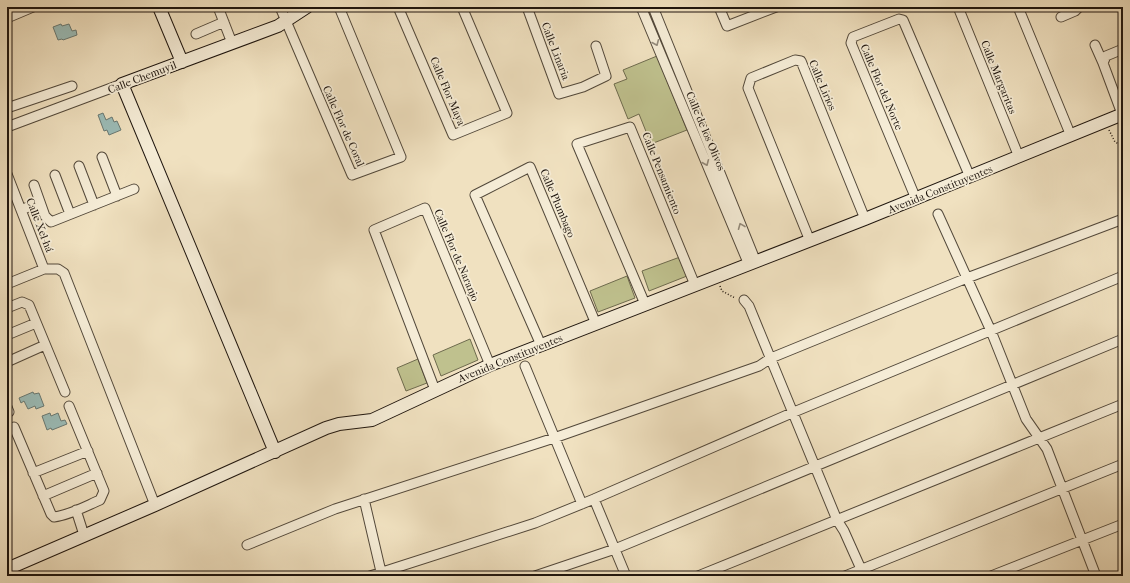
<svg xmlns="http://www.w3.org/2000/svg" width="1130" height="583" font-family="'IM FELL French Canon',serif">
	<style>
		.green { fill: #bfc18e; stroke: #6e6b4e }
		.water { fill: #9bbcb7; stroke: #697973 }
		.lines { fill: none; stroke-linecap: round; stroke-linejoin: round }
		.street-casing { stroke: #52483a; stroke-width: 11 }
		.secondary-casing { stroke: #1e150e; stroke-width: 14 }
		.path { stroke: #1e150e; stroke-width: 1.5; stroke-dasharray: 1 2; stroke-linecap: butt }
		.street { stroke: #f5ecd6; stroke-width: 9 }
		.secondary { stroke: #f5ecd6; stroke-width: 12 }
		.oneway { stroke: #948b7c }
		.labels { text-anchor: middle; stroke-width: 3.5; stroke-linejoin: round; paint-order: stroke }
		.street-label { font-size: 11px; fill: #1e150e; stroke: #f5ecd6 }
	</style>
	<rect width="100%" height="100%" fill="#f0e1c0"/>
	<filter id="stains"><feTurbulence type="fractalNoise" baseFrequency=".005" numOctaves="4"/><feColorMatrix values="0 0 0 0 .2 0 0 0 0 .09 0 0 0 0 .02 0 0 0 .5 -.17"/></filter>
	<radialGradient id="worn" r=".72"><stop offset=".6" stop-color="#630" stop-opacity="0"/><stop offset="1" stop-color="#630" stop-opacity=".3"/></radialGradient>
	<!-- green -->
	<path class="green" d="M657 56 687 130 651 144 639 114 628 119 614 84 627 79 623 70Z
		M680 257 687 276 649 291 642 271Z
		M627 276 635 298 598 312 590 291Z
		M470 339 478 360 441 376 433 355Z
		M418 359 427 383 406 391 397 368Z"/>
	<!-- water -->
	<path class="water" d="M61 24 62 26 69 24 72 31 76 30 77 35 63 40 62 39 58 40 53 27Z
		M103 113 106 120 112 117 114 122 117 121 121 130 109 135 107 130 104 131 98 115Z
		M33 392 34 394 39 393 44 406 36 409 35 406 28 409 24 401 21 403 19 398Z
		M50 413 51 416 58 413 61 421 65 420 67 424 52 430 51 428 47 430 42 416Z"/>
	<g class="lines">
		<!-- street casing -->
		<g class="street-casing">
			<path id="street" d="M218 7 232 43
				M280 7 352 175 401 157 339 7
				M398 7 453 135 507 113 462 7
				M527 7 559 94 583 87 606 76 596 46
				M641 7 749 265
				M653 7 756 262
				M719 7 727 26 776 7
				M958 7 1019 157
				M1018 7 1071 136
				M1061 17 1075 11 1079 7
				M7 18 33 7
				M196 34 224 22
				M1095 45 1103 63
				M7 108 72 86
				M1122 114 1103 63 1106 56 1123 49
				M7 127 122 84
				M102 157 117 196
				M79 166 94 205
				M7 174 44 269 7 284
				M55 175 70 214
				M34 185 45 216 51 222 134 189
				M916 199 851 43 853 37 899 19 903 20 970 177
				M21 210 40 202
				M938 214 991 331 1026 419 1047 449 1096 576
				M810 241 748 88 751 78 795 60 801 61 865 219
				M44 269H58L64 273 155 505
				M744 300 749 306 837 520 844 531 861 569 862 576
				M645 304 577 144 630 127 695 285
				M7 308 22 302 29 305 65 392
				M7 335 36 323
				M541 345 475 195 530 167 596 324
				M7 362 45 345
				M525 366 582 504
				M435 390 374 230 425 208 490 365
				M7 407 9 412
				M14 427 51 514 54 517C70 515 86 506 100 500L104 491 69 406
				M33 473 88 451
				M43 496 97 473
				M364 499 382 576
				M594 499 626 576
				M76 510 84 535
				M247 545 335 509 554 438 759 366 771 358 967 278 1123 219
				M370 576 535 523 594 499 794 412 1123 276
				M535 576 615 549 1123 339
				M698 576 1123 404
				M845 576 1123 464
				M991 576 1123 524"/>
		</g>
		<!-- secondary casing -->
		<g class="secondary-casing">
			<path id="secondary" d="M159 7 182 62
				M275 452 122 84 278 26 307 7
				M7 569 155 505 326 428 339 424 372 420 490 365 865 219 1123 114"/>
		</g>
		<!-- path -->
		<path class="path" d="M1109 130 1115 142 1119 144 1123 143
			M720 286 722 291 735 298"/>
		<!-- street -->
		<use href="#street" class="street"/>
		<!-- secondary -->
		<use href="#secondary" class="secondary"/>
	</g>
	<!-- one-way arrows -->
	<defs><path id="oneway-chevron" d="M-2-3.5L2.5 0L-2 3.5" fill="none" stroke-width="1.6" stroke-linecap="round" stroke-linejoin="round"/></defs>
	<g class="oneway">
		<use href="#oneway-chevron" transform="translate(656 43) rotate(67)"/>
		<use href="#oneway-chevron" transform="translate(706 163) rotate(67)"/>
		<use href="#oneway-chevron" transform="translate(741 226) rotate(-112)"/>
	</g>
	<g class="labels">
		<!-- street labels -->
		<g class="street-label">
			<text transform="translate(556 51) rotate(69)" y="4">Calle Linaria</text>
			<text transform="translate(142 77) rotate(-21)" y="4">Calle Chemuyil</text>
			<text transform="translate(999 77) rotate(68)" y="4">Calle Margaritas</text>
			<text transform="translate(823 85) rotate(67)" y="4">Calle Lirios</text>
			<text transform="translate(882 87) rotate(67)" y="4">Calle Flor del Norte</text>
			<text transform="translate(448 91) rotate(67)" y="4">Calle Flor Maya</text>
			<text transform="translate(344 126) rotate(66)" y="4">Calle Flor de Coral</text>
			<text transform="translate(706 131) rotate(67)" y="4">Calle de los Olivos</text>
			<text transform="translate(662 173) rotate(68)" y="4">Calle Pensamiento</text>
			<text transform="translate(940 189) rotate(-22)" y="4">Avenida Constituyentes</text>
			<text transform="translate(558 203) rotate(67)" y="4">Calle Plumbago</text>
			<text transform="translate(40 225) rotate(69)" y="4">Calle Xel-há</text>
			<text transform="translate(457 255) rotate(67)" y="4">Calle Flor de Naranjo</text>
			<text transform="translate(510 358) rotate(-22)" y="4">Avenida Constituyentes</text>
		</g>
	</g>
	<!-- margin -->
	<rect width="1130" height="583" fill="none" stroke="#f0e1c0" stroke-width="24"/>
	<rect x="8" y="8" width="1114" height="567" fill="none" stroke="#1e150e" stroke-width="2"/>
	<rect x="12" y="12" width="1106" height="559" fill="none" stroke="#1e150e"/>
	<rect width="100%" height="100%" filter="url(#stains)"/>
	<rect width="100%" height="100%" fill="url(#worn)"/>
</svg>
